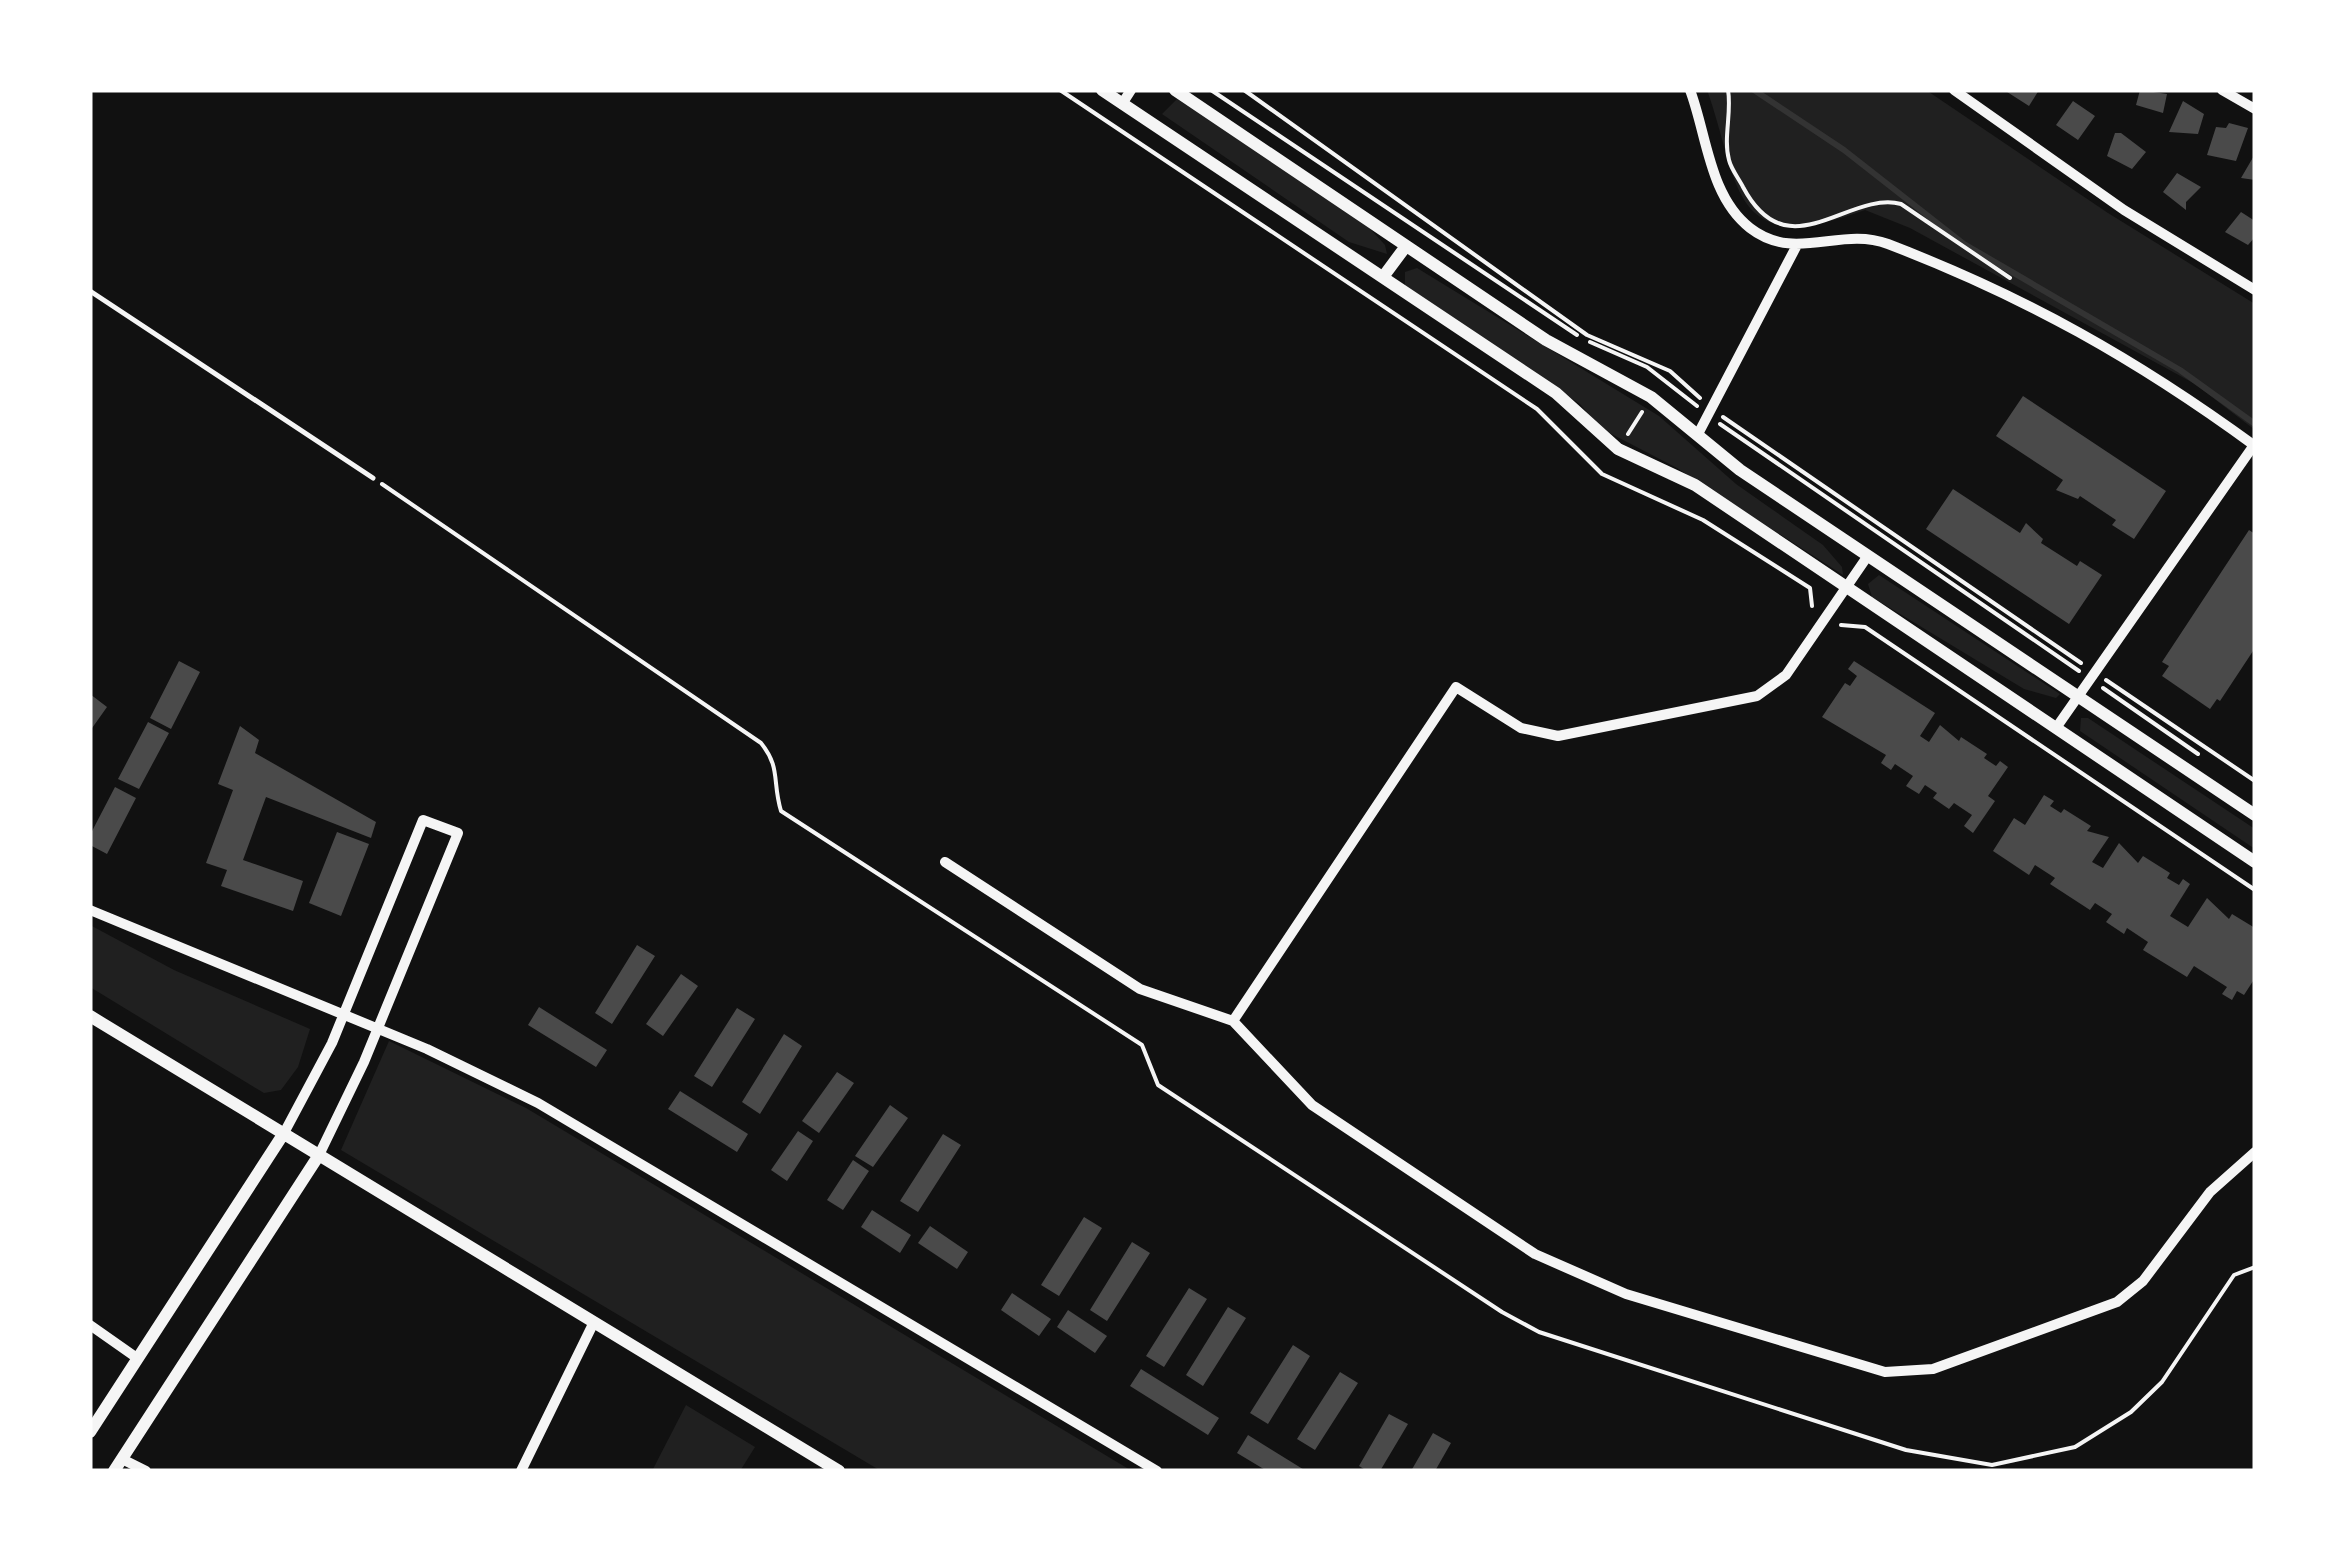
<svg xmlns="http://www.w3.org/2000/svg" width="2345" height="1561" font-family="'Source Sans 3',sans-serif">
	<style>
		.green { fill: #202020 }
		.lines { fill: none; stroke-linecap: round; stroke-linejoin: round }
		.stream { stroke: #333; stroke-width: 6 }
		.building { fill: #4a4a4a }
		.path { stroke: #f5f5f5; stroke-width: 4 }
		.service { stroke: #f5f5f5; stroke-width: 5 }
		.minor { stroke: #f5f5f5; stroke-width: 10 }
		.tertiary { stroke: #f5f5f5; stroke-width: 12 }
	</style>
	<rect width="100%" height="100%" fill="#111"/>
	<!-- green -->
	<path class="green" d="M1707 90H1926L2108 213 2255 304V430L2195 384 1910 228 1865 210C1728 260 1741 185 1707 90Z
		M1177 99 1362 220 1385 245 1387 254 1349 242 1162 114Z
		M1417 268 1659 416 1736 484 1823 545 1842 567 1843 575 1677 468 1600 428 1580 404 1405 286V272Z
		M1879 575 2060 694 2056 698 2024 689 1872 597 1868 584Z
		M2081 718H2088L2255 829V849L2080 731Z
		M90 925 174 970 310 1029 298 1067 281 1090 264 1093 90 987Z
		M389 1041 526 1108 1132 1471H881L341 1150Z
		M686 1405 755 1447 740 1471H652Z"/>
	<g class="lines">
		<!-- stream -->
		<path class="stream" d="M1754 90 1844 150 1964 244 2180 370 2255 424"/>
	</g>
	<!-- building -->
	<path class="building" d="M2004 90H2039L2029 106Z
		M2140 90 2167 94 2163 113 2136 105Z
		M2073 101 2095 116 2078 140 2056 125Z
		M2183 101 2204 114 2198 134 2169 132Z
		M2229 123 2248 128 2236 161 2207 155 2216 127 2226 128Z
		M2115 133H2121L2146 152 2132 169 2107 156Z
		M2255 154V180L2241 178Z
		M2177 173 2201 187 2186 202V210L2163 192Z
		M2241 212 2255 221V237L2248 245 2225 232Z
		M2023 396 2166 491 2134 539 2112 525 2116 520 2080 496 2078 499 2056 490 2063 480 1996 436Z
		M1953 489 2020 533 2026 523 2043 539 2041 543 2077 566 2080 561 2102 575 2069 624 1926 529Z
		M2249 530 2255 534V648L2220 701 2217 699 2210 709 2162 676 2169 666 2162 662Z
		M179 661 200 672 171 729 150 718Z
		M1854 661 1935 713 1920 736 1929 742 1940 725 1959 741 1961 737 1987 754 1984 758 1996 766 2000 761 2008 767 1988 796 1995 801 1973 833 1964 826 1972 815 1954 803 1949 809 1933 798 1937 793 1925 785 1919 794 1906 786 1913 776 1895 764 1891 770 1881 763 1886 755 1822 717 1845 683 1850 686 1857 676 1848 669Z
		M90 694 107 707 90 731Z
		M148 722 169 733 139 789 118 779Z
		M240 726 259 740 255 753 376 822 371 838 266 797 243 860 303 881 293 911 221 886 227 870 206 863 233 790 218 784Z
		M115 787 136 798 107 854 90 845V835Z
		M2044 795 2054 801 2050 806 2061 813 2064 809 2091 826 2087 831 2109 837 2092 862 2103 868 2119 843 2138 863 2143 856 2170 873 2167 878 2179 885 2183 879 2190 884 2170 916 2188 927 2207 898 2229 919 2232 914 2255 928V978L2244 995 2237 991 2232 1000 2222 994 2227 987 2194 966 2187 977 2143 950 2148 942 2127 928 2124 934 2106 922 2112 914 2095 903 2090 910 2050 884 2055 878 2035 865 2029 875 1993 851 2014 818 2025 825Z
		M337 832 369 844 341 916 309 903Z
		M637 945 655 956 612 1024 595 1013Z
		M681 974 698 986 663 1036 646 1024Z
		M539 1007 607 1050 596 1067 528 1025Z
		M737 1008 755 1019 712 1087 694 1076Z
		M784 1034 802 1046 760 1114 742 1102Z
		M837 1072 854 1083 819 1133 802 1121Z
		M680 1091 748 1134 737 1152 668 1109Z
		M890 1105 908 1118 873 1167 855 1156Z
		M798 1131 813 1141 787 1181 771 1170Z
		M943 1134 961 1145 918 1212 900 1201Z
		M853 1160 869 1171 843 1210 827 1200Z
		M872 1210 911 1235 900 1253 861 1227Z
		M1084 1217 1102 1228 1059 1296 1041 1285Z
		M930 1226 968 1252 957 1269 918 1243Z
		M1132 1242 1150 1253 1107 1321 1090 1310Z
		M1189 1288 1207 1299 1164 1367 1146 1356Z
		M1012 1293 1051 1319 1039 1336 1001 1310Z
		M1228 1307 1246 1318 1203 1386 1186 1375Z
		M1068 1310 1107 1336 1095 1353 1057 1327Z
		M1293 1345 1310 1356 1268 1424 1250 1413Z
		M1141 1369 1219 1418 1208 1435 1130 1386Z
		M1340 1372 1358 1383 1315 1450 1297 1439Z
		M1389 1414 1408 1424 1380 1471H1367L1359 1466Z
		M1433 1433 1451 1443 1435 1471H1411Z
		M1248 1435 1306 1471H1267L1237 1453Z"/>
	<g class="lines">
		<!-- path -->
		<path class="path" d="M1060 90 1537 409 1602 474 1703 520 1810 588 1812 606
			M1211 90 1577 335
			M1244 90 1587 335 1670 371 1700 398
			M1728 90C1732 112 1723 138 1729 160 1731 169 1739 179 1743 187 1788 272 1848 190 1901 204L2010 278
			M1590 342 1647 367 1697 406
			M1723 417 2081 663
			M1720 424 2079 671
			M1628 434 1642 412
			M382 484 761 743C781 768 772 781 781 811L1142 1045 1158 1085 1502 1312 1539 1332 1906 1450 1992 1465 2075 1447 2131 1412 2162 1382 2234 1275 2255 1267
			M1841 625 1865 627 2255 890
			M2106 680 2255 781
			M2103 688 2198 754"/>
		<!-- service -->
		<path class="service" d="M90 291 373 478"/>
		<!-- minor -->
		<path class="minor" d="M1690 90C1707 135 1709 196 1750 228 1795 263 1840 226 1888 244 2026 297 2136 359 2255 446
			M1954 90 2124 210 2255 290
			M2222 90 2255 109
			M1122 104 1131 90
			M1698 434 1796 247
			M2056 728 2254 445
			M945 862 1140 989 1233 1021 1312 1105 1535 1254 1626 1294 1885 1372 1933 1369 2117 1302 2143 1281 2210 1192 2255 1152
			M90 910 427 1049 538 1103 1157 1471
			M1233 1021 1456 687 1521 728 1558 736 1757 696 1786 675 1867 557
			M284 1133 332 1043 423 820 458 833 364 1062 319 1155
			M90 1325 137 1358
			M122 1459 146 1471
			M521 1471 594 1322"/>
		<!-- tertiary -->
		<path class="tertiary" d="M1102 90 1556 393 1618 449 1695 485 2255 862
			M1175 90 1546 340 1651 397 1740 470 2255 815
			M1383 277 1406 246
			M90 1016 839 1471
			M90 1432 284 1133
			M114 1471 319 1155"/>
	</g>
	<!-- border -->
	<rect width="2345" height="1561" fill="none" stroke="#ffffff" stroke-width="185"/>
</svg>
